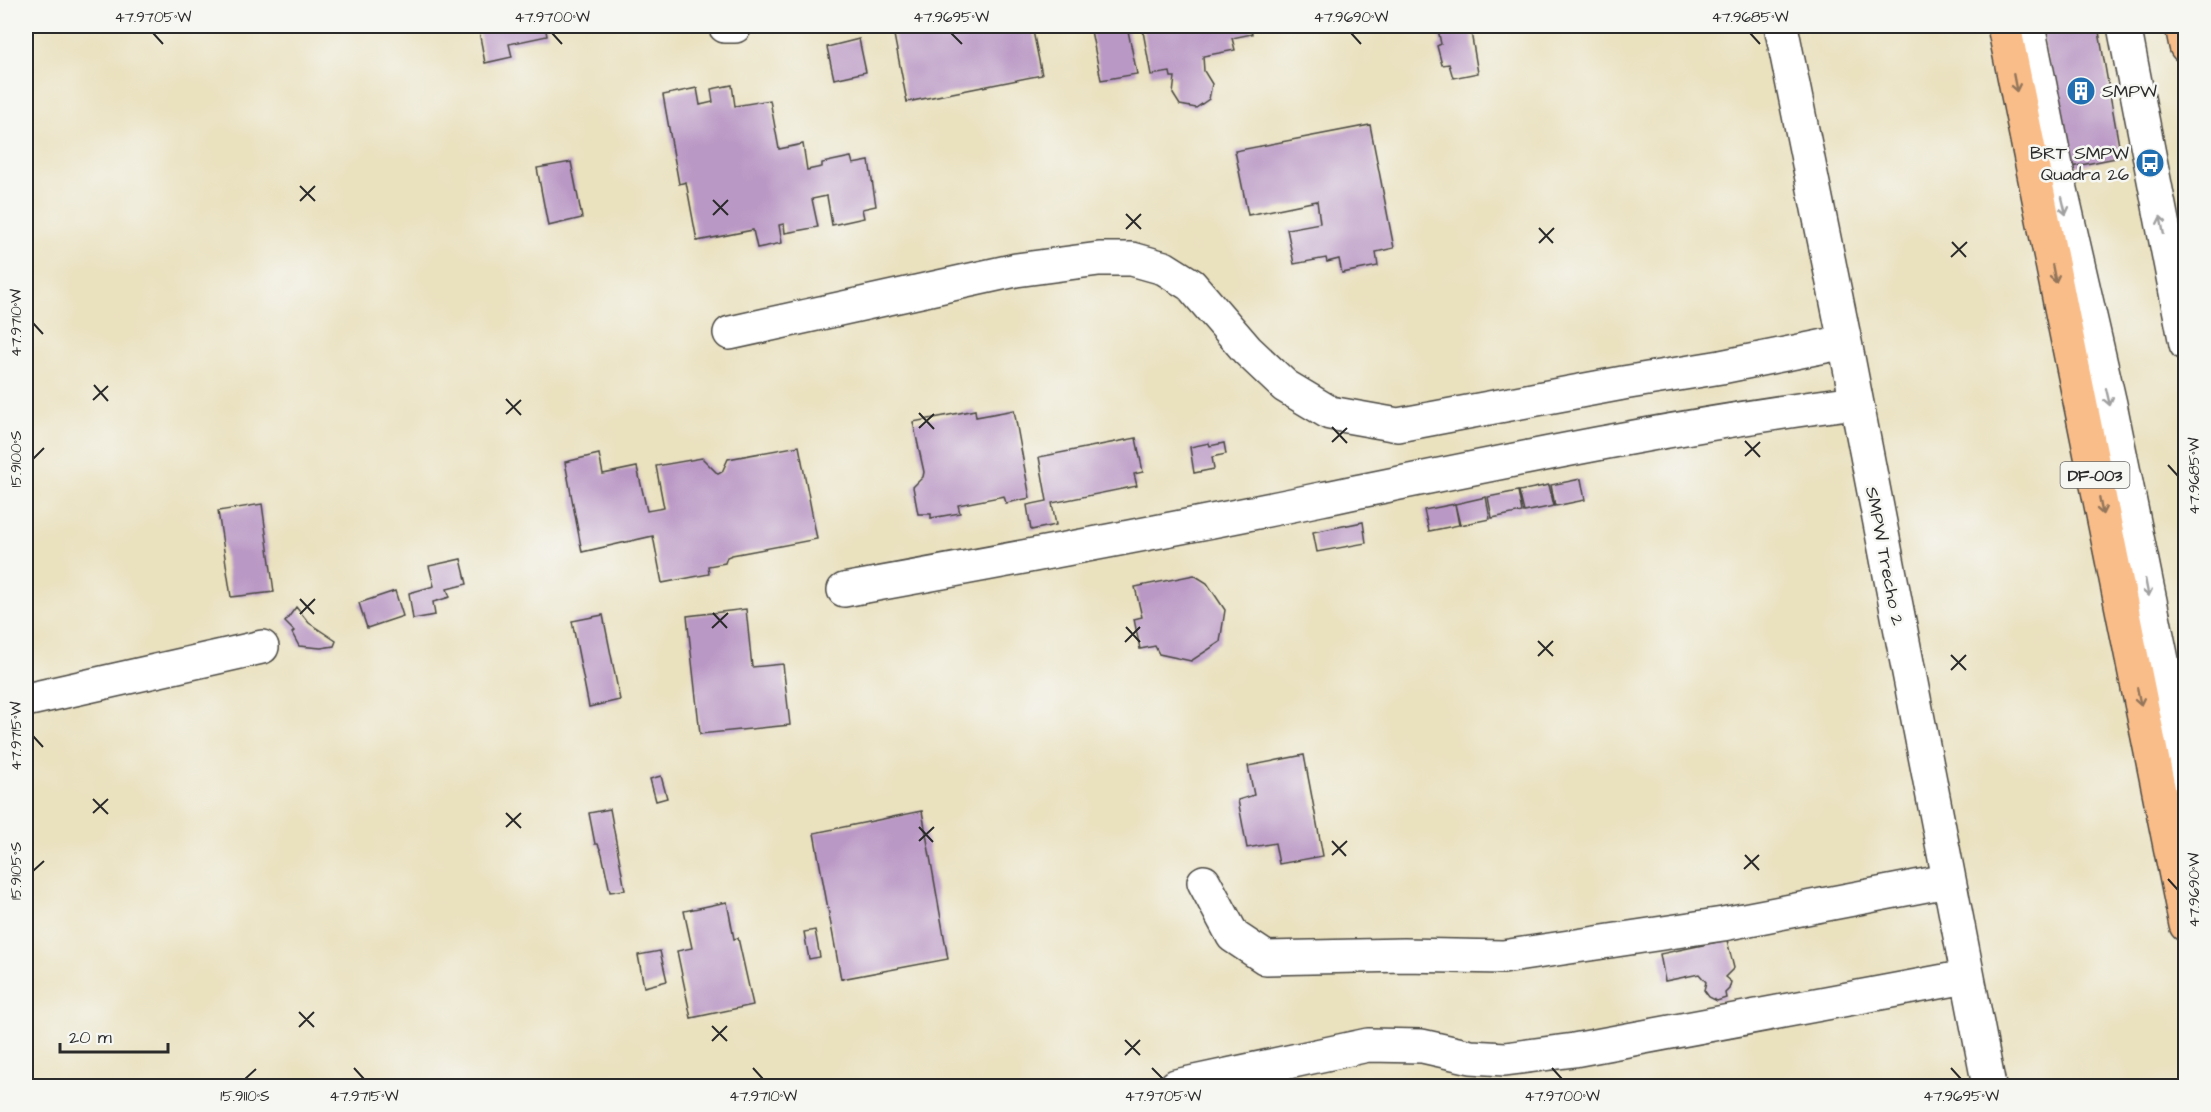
<svg xmlns="http://www.w3.org/2000/svg" width="2211" height="1112" font-family="'Architects Daughter',sans-serif">
	<style>
		.building { fill: #ba98c5 }
		.lines { fill: none; stroke-linecap: round; stroke-linejoin: round }
		.minor-casing { stroke: #484641; stroke-width: 36 }
		.highway-casing { stroke: #484641; stroke-width: 36 }
		.minor { stroke: #fff; stroke-width: 33 }
		.highway { stroke: #f9bd89; stroke-width: 33 }
		.oneway { stroke: #92745a }
		.oneway2 { stroke: #a0a0a0 }
		.ticks { fill: none; stroke: #2b2b2b; stroke-width: 2 }
		.labels { text-anchor: middle; stroke-width: 5; stroke-linejoin: round; paint-order: stroke }
		.shield { fill: #f6f6f2; stroke: #686867; stroke-width: 1.5 }
		.shield-label { font-size: 16px; font-weight: bold; fill: #2b2b2b }
		.poi-label { font-size: 18px; fill: #2b2b2b; stroke: #f6f6f2; text-anchor: start }
		.street-label { font-size: 18px; fill: #2b2b2b; stroke: #f6f6f2 }
		.neatline { fill: none; stroke: #2b2b2b; stroke-width: 2 }
		.ticks-label { font-size: 15px; text-anchor: middle; fill: #2b2b2b }
	</style>
	<rect width="100%" height="100%" fill="#f6f6f2"/>
	<filter id="ink" filterUnits="userSpaceOnUse"><feTurbulence type="fractalNoise" baseFrequency=".0167" numOctaves="2"/><feDisplacementMap in="SourceGraphic" scale="12" xChannelSelector="R" yChannelSelector="G"/><feConvolveMatrix kernelMatrix="1 2 1 2 8 2 1 2 1" color-interpolation-filters="sRGB"/></filter>
	<filter id="wash" filterUnits="userSpaceOnUse"><feTurbulence type="fractalNoise" baseFrequency=".008" numOctaves="4" result="noise"/><feDisplacementMap in="SourceGraphic" scale="24" xChannelSelector="R" yChannelSelector="G"/><feGaussianBlur stdDeviation="1.35" result="paint"/><feColorMatrix in="noise" values="0 0 0 0 0 0 0 0 0 0 0 0 0 0 0 0 0 1.4 0 .05"/><feComposite in="paint" operator="in"/></filter>
	<g filter="url(#wash)">
		<rect width="100%" height="100%" fill="#eae1bf"/>
		<g id="blocks">
			<!-- building -->
			<path class="building" d="M478 26H545L547 36 509 44 512 57 485 63Z
				M940 26H1032L1042 75 907 102 894 35Z
				M1090 26H1127L1137 74 1101 80Z
				M1142 26H1250L1252 34 1232 38 1235 50 1203 56 1204 71 1212 84 1209 99 1196 108 1180 105 1173 94 1175 77H1171L1170 72 1151 75Z
				M1442 26H1470L1478 73 1453 78 1449 64 1442 65 1437 46 1441 44 1438 29Z
				M2041 26H2098L2121 157 2066 168Z
				M859 39 866 72 834 79 827 47Z
				M732 85 735 106 770 100 779 149 803 144 807 170 822 167V163L851 157 853 164 869 161 876 206 862 209 864 218 832 225 827 196 812 199 818 227 785 233 784 224 779 225 782 243 757 248 753 230 697 241 686 182 679 184 663 95 697 88 700 105 713 102 711 89Z
				M1370 125 1394 248 1376 252 1378 266 1342 273 1339 259 1327 262 1326 258 1294 264 1287 229 1320 223 1317 201 1248 215 1235 151Z
				M571 162 582 218 548 226 537 168Z
				M975 410 976 417 1014 410 1030 498 1006 503 1004 496 958 505 960 513 931 518V514H918L913 487 923 477 924 472 913 422Z
				M1136 438 1143 472 1134 474 1137 486 1052 503 1056 525 1031 530 1027 505 1047 501 1039 457Z
				M1209 443 1210 446 1224 443 1226 454 1212 457 1214 469 1194 473 1190 447Z
				M799 446 817 539 732 555 727 557 725 563 708 566 709 574 662 583 653 536 582 552 565 462 599 454 603 474 637 467 647 511 664 508 656 466 702 458 718 474 722 472 728 459Z
				M1581 479 1585 500 1555 506 1551 485Z
				M1549 485 1554 506 1524 512 1519 491Z
				M1518 491 1522 512 1492 518 1488 497Z
				M1486 497 1490 519 1460 525 1455 504Z
				M262 504 274 592 231 597 218 511Z
				M1455 504 1459 525 1429 531 1424 510Z
				M1363 522 1366 543 1317 552 1313 532Z
				M461 559 467 584 447 589 450 597 433 602 435 615 413 619 409 593 434 586 429 566Z
				M1194 575 1207 583 1225 610 1220 642 1191 661 1159 654 1155 646 1140 649 1134 619 1142 617 1135 587Z
				M395 591 403 616 367 628 359 603Z
				M296 607 309 623 336 641 334 646 321 648 299 646 292 633 294 631 285 622Z
				M746 609 752 667 783 664 790 725 700 734 687 616Z
				M603 615 620 700 589 707 572 621Z
				M1304 755 1323 856 1279 864 1275 843 1247 848 1238 800 1254 795 1248 766Z
				M661 776 667 798 656 801 650 779Z
				M610 809 625 890 610 892 602 854 598 844H595L589 813Z
				M922 811 948 959 841 979 814 833Z
				M727 902 734 939 738 938 753 1005 691 1018 677 951 692 948 684 911Z
				M815 930 820 957 809 959 804 932Z
				M1727 940 1734 968 1725 977 1731 982 1729 989 1725 993 1726 998 1717 1001 1709 997 1704 990 1706 982 1699 974 1665 981 1660 954Z
				M660 951 667 981 644 987 638 955Z"/>
		</g>
	</g>
	<g filter="url(#ink)">
		<use href="#blocks" fill-opacity="0" stroke="#484641" stroke-width="1.5"/>
		<g class="lines">
			<!-- minor casing -->
			<g class="minor-casing">
				<path id="minor" d="M725 26H735
					M1781 26 1845 342 1989 1086
					M2028 26 2059 181 2110 404 2186 778
					M2124 26 2186 344
					M730 333 1016 270 1099 259H1132L1164 268 1191 285 1247 350 1285 386 1330 413 1398 425 1623 383 1721 367 1845 342
					M844 590C1003 561 1163 532 1321 499 1499 463 1676 425 1856 402
					M26 700 262 647
					M1204 882 1233 936 1266 958 1404 955 1503 957 1723 924 1947 881
					M1176 1086 1368 1045 1422 1046 1471 1057 1505 1059 1574 1050 1966 977"/>
			</g>
			<!-- highway casing -->
			<g class="highway-casing">
				<path id="highway" d="M2004 26 2186 925
					M2182 26 2186 46"/>
			</g>
			<!-- minor -->
			<use href="#minor" class="minor"/>
			<!-- highway -->
			<use href="#highway" class="highway"/>
		</g>
		<!-- one-way arrows -->
		<defs><path id="oneway-shaft" d="M-6 0H5M1.5-3L5.5 0L1.5 3" fill="none" stroke-width="1.6" stroke-linecap="round" stroke-linejoin="round" transform="scale(1.5)"/></defs>
		<g class="oneway">
			<use href="#oneway-shaft" transform="translate(2015 83) rotate(79)"/>
			<use href="#oneway-shaft" transform="translate(2054 274) rotate(79)"/>
			<use href="#oneway-shaft" transform="translate(2101 506) rotate(79)"/>
			<use href="#oneway-shaft" transform="translate(2139 697) rotate(79)"/>
		</g>
		<g class="oneway2">
			<use href="#oneway-shaft" transform="translate(2064 206) rotate(77)"/>
			<use href="#oneway-shaft" transform="translate(2162 225) rotate(-101)"/>
			<use href="#oneway-shaft" transform="translate(2108 397) rotate(77)"/>
			<use href="#oneway-shaft" transform="translate(2147 588) rotate(79)"/>
		</g>
	</g>
	<!-- ticks -->
	<path class="ticks" d="M153 33 163 44M552 33 562 44M951 33 962 44M1351 33 1361 44M1750 33 1760 44M300 186 315 201M713 200 728 215M300 201 315 186M1126 214 1141 229M713 215 728 200M1539 228 1553 243M1126 229 1141 214M1952 242 1966 257M1539 243 1554 228M1951 257 1967 242M33 323 43 334M94 385 108 401M506 399 521 415M93 400 108 386M919 413 934 429M506 414 521 400M1332 427 1347 443M919 428 934 414M1745 441 1760 457M1332 442 1347 428M1745 456 1760 442M33 459 44 448M2168 465 2178 476M300 599 314 614M713 613 727 628M300 614 315 599M1126 627 1140 642M712 628 728 613M1538 641 1553 656M1125 642 1140 627M1951 655 1966 670M1538 656 1553 641M1951 670 1966 655M33 736 43 747M93 799 108 814M93 813 108 799M506 813 521 828M506 827 521 813M919 827 933 842M919 841 934 827M1332 841 1346 856M1332 855 1347 841M1745 855 1759 870M1744 869 1759 855M33 871 44 861M2168 879 2178 890M299 1012 314 1027M712 1026 727 1041M299 1027 314 1012M1125 1040 1140 1055M712 1041 727 1026M1125 1055 1140 1040M354 1068 364 1079M753 1068 763 1079M1152 1068 1163 1079M1552 1068 1562 1079M1951 1068 1961 1079M245 1079 256 1069"/>
	<!-- icons -->
	<defs>
		<g id="building-disc" transform="scale(1.5)"><circle r="9.5" fill="#1f6fb2" stroke="#f6f6f2"/><path d="M-4-6H4V6H1V3H-1V6H-4ZM-2.5-4.3h1.7v1.8h-1.7ZM.8-4.3h1.7v1.8H.8ZM-2.5-1h1.7V.8h-1.7ZM.8-1h1.7V.8H.8Z" fill="#fff"/></g>
		<g id="bus-disc" transform="scale(1.5)"><circle r="9.5" fill="#1f6fb2" stroke="#f6f6f2"/><path d="M-5-6H5V4H4V6H2V4H-2V6H-4V4H-5ZM-3.5-4V0h7V-4ZM-3.5 1.2v1.5H-2V1.2ZM2 1.2v1.5H3.5V1.2Z" fill="#fff"/></g>
	</defs>
	<g fill-rule="evenodd">
		<use href="#building-disc" x="2081" y="91"/>
		<use href="#bus-disc" x="2150" y="163"/>
	</g>
	<g class="labels">
		<!-- shield labels -->
		<rect class="shield" x="2060.5" y="462" width="69" height="26" rx="4.5"/>
		<g class="shield-label">
			<text x="2095" y="481">DF-003</text>
		</g>
		<!-- poi labels -->
		<g class="poi-label">
			<text x="2102" y="97">SMPW</text>
			<text x="2129" y="159" text-anchor="end">BRT SMPW<tspan x="2129" dy="21">Quadra 26</tspan></text>
		</g>
		<!-- street labels -->
		<g class="street-label">
			<text transform="translate(1885 556) rotate(79)" y="6">SMPW Trecho 2</text>
		</g>
	</g>
	<!-- margin -->
	<rect width="2211" height="1112" fill="none" stroke="#f6f6f2" stroke-width="66"/>
	<!-- scale -->
	<path d="M60 1043v9h108v-9" fill="none" stroke="#2b2b2b" stroke-width="3"/>
	<text x="69" y="1043" font-size="18" fill="#2b2b2b" stroke="#f6f6f2" stroke-width="4.5" paint-order="stroke">20 m</text>
	<rect x="33" y="33" width="2145" height="1046" class="neatline"/>
	<g class="ticks-label">
		<text x="153" y="22">47.9705°W</text>
		<text x="552" y="22">47.9700°W</text>
		<text x="951" y="22">47.9695°W</text>
		<text x="1351" y="22">47.9690°W</text>
		<text x="1750" y="22">47.9685°W</text>
		<text transform="translate(16 323) rotate(-90)" y="5">47.9710°W</text>
		<text transform="translate(16 459) rotate(-90)" y="5">15.9100°S</text>
		<text transform="translate(2194 476) rotate(-90)" y="5">47.9685°W</text>
		<text transform="translate(16 736) rotate(-90)" y="5">47.9715°W</text>
		<text transform="translate(16 871) rotate(-90)" y="5">15.9105°S</text>
		<text transform="translate(2194 890) rotate(-90)" y="5">47.9690°W</text>
		<text x="245" y="1101">15.9110°S</text>
		<text x="364" y="1101">47.9715°W</text>
		<text x="763" y="1101">47.9710°W</text>
		<text x="1163" y="1101">47.9705°W</text>
		<text x="1562" y="1101">47.9700°W</text>
		<text x="1961" y="1101">47.9695°W</text>
	</g>
</svg>
